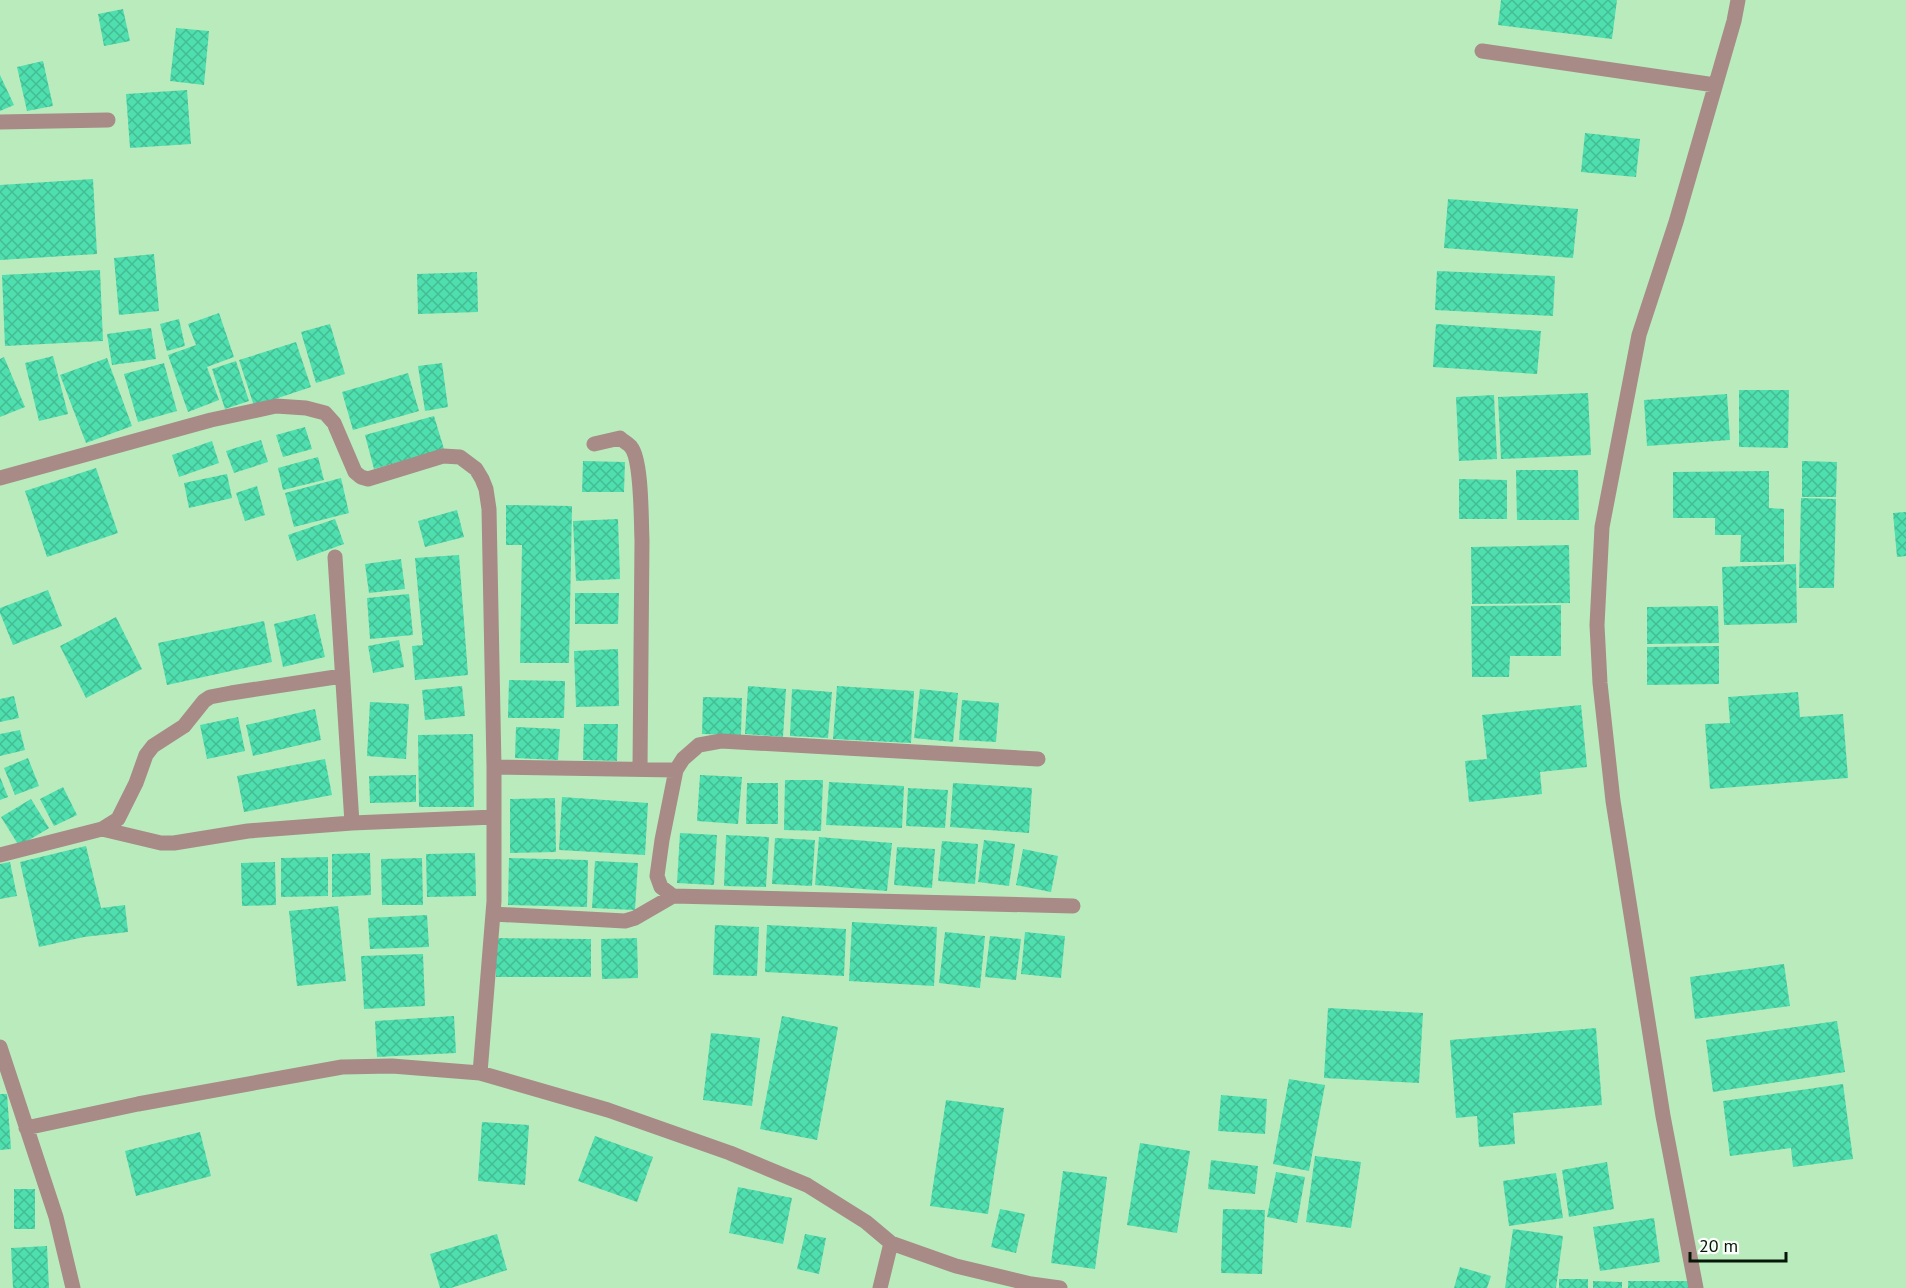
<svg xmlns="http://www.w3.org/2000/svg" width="1906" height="1288" font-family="'PT Sans',sans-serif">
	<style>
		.building { fill: url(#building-cross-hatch) }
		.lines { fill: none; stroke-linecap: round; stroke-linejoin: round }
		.minor { stroke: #a88b87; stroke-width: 15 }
	</style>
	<defs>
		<pattern id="building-cross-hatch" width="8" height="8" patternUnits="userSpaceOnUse" patternTransform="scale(1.5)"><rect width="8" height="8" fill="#4fdeae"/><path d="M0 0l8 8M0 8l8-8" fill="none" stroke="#43be94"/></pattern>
	</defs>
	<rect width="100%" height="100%" fill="#baebbd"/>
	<!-- building -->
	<path class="building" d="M1501 0H1617L1612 39 1498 25Z
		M123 9 130 41 104 46 98 14Z
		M176 28 209 31 204 85 170 81Z
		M43 61 53 106 27 111 17 67Z
		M0 75 14 105 0 111Z
		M187 90 191 144 130 148 126 94Z
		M1585 133 1640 139 1636 177 1581 172Z
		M93 179 97 254 0 260V185Z
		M1448 199 1578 209 1573 258 1444 248Z
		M154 254 159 311 119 315 114 258Z
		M100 270 103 341 5 346 2 275Z
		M1437 271 1555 276 1553 316 1435 310Z
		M477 272 478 312 418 314 417 274Z
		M219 313 234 357 207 367 219 400 188 412 168 355 196 345 188 324Z
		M179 319 185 346 167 351 160 324Z
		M330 324 345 374 316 383 301 332Z
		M1436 324 1541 331 1537 374 1433 367Z
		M151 328 156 359 112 365 107 334Z
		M296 342 311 387 254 406 239 360Z
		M53 356 68 414 39 421 25 363Z
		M4 357 25 407 0 417V359Z
		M107 358 132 426 86 443 60 375Z
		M236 361 249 401 225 409 212 369Z
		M164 363 177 411 138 422 124 374Z
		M442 363 448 407 425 411 418 366Z
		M408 373 419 411 353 430 342 392Z
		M1739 390H1789L1788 448 1739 447Z
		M1588 393 1591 455 1501 459 1498 397Z
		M1727 394 1730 440 1647 446 1644 400Z
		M1494 395 1497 459 1459 461 1456 397Z
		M434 416 444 449 374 469 365 435Z
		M305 427 312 449 283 457 276 435Z
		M261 440 268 462 234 473 226 451Z
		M212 441 219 463 179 477 172 455Z
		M318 457 324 480 283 490 278 468Z
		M583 461 625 462 624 492H582Z
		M1802 461 1837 462 1836 497H1802Z
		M96 468 118 533 47 557 25 491Z
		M1516 470H1578L1579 520H1517Z
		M1769 471V508L1784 509V562H1740L1741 535H1715V518H1673V472Z
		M227 474 232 498 189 508 184 483Z
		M341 478 349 513 294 527 285 493Z
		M1459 479 1507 480V519H1459Z
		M257 486 265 515 245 521 236 493Z
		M1801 498 1836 499 1834 588H1799Z
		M506 505 572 506 569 663H520L522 545H506Z
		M457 510 464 537 425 547 418 521Z
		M1906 512V556L1897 557 1893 513Z
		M335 519 344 544 297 561 288 535Z
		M618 519 620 579 576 581 573 521Z
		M1569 545 1570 603 1472 604 1471 547Z
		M459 555 468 675 415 680 412 646 423 645 415 558Z
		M401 559 405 589 369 593 365 564Z
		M1796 564 1797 623 1724 625 1722 567Z
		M48 590 62 626 13 645 0 613V608Z
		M575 593H619L618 624H575Z
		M409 594 413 635 370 639 367 598Z
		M1561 605V656H1510L1509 677H1472L1471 606Z
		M1718 606 1719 643 1647 644V607Z
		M315 614 325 657 283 667 274 624Z
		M116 617 142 669 86 698 60 646Z
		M264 621 272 662 167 685 158 643Z
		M399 640 404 667 373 673 368 646Z
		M1719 646V684L1647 685V647Z
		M618 649 619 706 576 707 574 651Z
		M509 680 565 681 564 718H508Z
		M462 686 465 716 425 720 422 690Z
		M748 686 786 689 783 737 745 734Z
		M837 686 914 691 911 743 833 739Z
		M792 689 832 692 828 738 790 736Z
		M920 689 958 693 953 742 914 738Z
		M1798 692 1800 717 1843 714 1848 778 1710 789 1705 724 1730 723 1728 697Z
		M14 696 19 718 0 722V699Z
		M703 697 742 698 741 735 702 734Z
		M962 700 999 703 996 742 959 740Z
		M370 702 409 704 406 759 367 756Z
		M1581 705 1587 767 1540 772 1542 794 1469 802 1465 761 1487 759 1482 715Z
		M315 709 321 740 253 756 246 725Z
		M238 717 245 751 207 759 200 725Z
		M584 724H618L617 761 583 760Z
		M516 727 560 729 558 760 515 758Z
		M20 730 25 750 0 756V734Z
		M473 734 474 807H419L418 735Z
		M28 758 39 786 15 795 4 768Z
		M325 759 332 795 244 812 237 776Z
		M416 775V802L370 803 369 776Z
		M700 775 742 777 738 824 697 821Z
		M0 777 8 797 0 800Z
		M785 780H823L821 831 784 830Z
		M829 782 904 786 902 828 826 825Z
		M747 783H778V824H746Z
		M953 783 1032 788 1029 833 950 827Z
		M63 787 77 815 54 826 40 799Z
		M908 788 948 790 945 828 906 826Z
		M562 797 648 803 645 855 559 850Z
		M555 798 556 852 510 853V799Z
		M31 799 49 828 19 846 1 817Z
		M680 833 717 835 714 885 677 883Z
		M726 835 769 837 766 887 724 886Z
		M819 837 892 843 887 891 815 885Z
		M775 838 815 840 812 886 772 884Z
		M984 840 1015 844 1009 886 978 882Z
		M942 841 978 844 975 884 938 881Z
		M86 846 101 908 125 905 128 932 84 937 39 947 20 862Z
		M897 847 935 849 932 888 894 885Z
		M1023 849 1058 856 1051 892 1016 885Z
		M370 853 371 895 332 897V854Z
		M475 853 476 896 427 897 426 854Z
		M328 857V896L281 897V858Z
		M422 858 423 905H382L381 859Z
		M509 858 588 860 587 907 508 905Z
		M595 861 638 863 635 910 592 908Z
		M10 862 17 896 0 899V864Z
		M275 862 276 905 242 906 241 863Z
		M338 906 346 981 297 986 289 911Z
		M427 915 429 947 370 949 368 918Z
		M852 922 937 927 934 986 849 981Z
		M715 925 759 927 757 976 713 975Z
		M767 925 846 929 844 976 765 972Z
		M945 932 985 936 980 988 939 983Z
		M1025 932 1065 936 1061 978 1021 974Z
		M990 936 1021 939 1016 980 985 977Z
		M496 938 591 939V977H496Z
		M637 938 638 978 602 979 601 939Z
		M423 954 425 1006 364 1009 361 956Z
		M1784 964 1790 1006 1695 1019 1690 977Z
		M1328 1008 1423 1013 1419 1083 1324 1078Z
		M454 1016 456 1053 377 1057 375 1021Z
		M782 1016 838 1027 817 1140 760 1129Z
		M1837 1021 1845 1072 1713 1092 1706 1040Z
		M1596 1028 1602 1105 1513 1113 1515 1144 1479 1147 1477 1116 1456 1118 1450 1040Z
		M711 1033 760 1038 752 1106 703 1100Z
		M1289 1079 1325 1085 1309 1171 1273 1164Z
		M1843 1084 1853 1159 1793 1167 1791 1148 1730 1156 1723 1101Z
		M0 1094H7L11 1149 0 1150Z
		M1221 1095 1267 1099 1265 1134 1218 1131Z
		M946 1100 1004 1108 988 1214 930 1206Z
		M482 1122 529 1125 525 1185 478 1181Z
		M200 1132 211 1176 136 1196 125 1151Z
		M595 1136 653 1157 637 1202 578 1181Z
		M1140 1143 1190 1151 1177 1233 1127 1225Z
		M1315 1156 1361 1162 1351 1228 1306 1222Z
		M1211 1160 1258 1166 1255 1194 1208 1189Z
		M1607 1162 1614 1209 1569 1217 1562 1170Z
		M1063 1171 1107 1177 1095 1269 1051 1263Z
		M1276 1172 1305 1177 1297 1223 1267 1217Z
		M1556 1173 1563 1218 1509 1226 1503 1181Z
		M738 1187 792 1198 783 1244 729 1233Z
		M14 1189H35V1229H14Z
		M1000 1209 1025 1214 1016 1253 991 1247Z
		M1223 1209 1265 1210 1262 1274 1221 1273Z
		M1654 1218 1660 1262 1600 1271 1593 1227Z
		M1513 1229 1563 1236 1556 1288H1505Z
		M497 1234 507 1270 451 1288H440L430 1254Z
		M805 1234 826 1238 819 1274 797 1269Z
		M47 1246 49 1288H13L11 1248Z
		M1460 1267 1491 1276 1487 1288H1454Z
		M1559 1279H1588V1288H1559Z
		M1593 1281 1622 1282V1288H1593Z
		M1628 1281H1690V1288H1628Z"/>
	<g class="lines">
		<!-- minor -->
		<path class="minor" d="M1482 51 1715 85
			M0 122 108 120
			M594 444 620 438C623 441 629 444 631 447 642 460 641 521 642 540L640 769
			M0 478 211 420 276 406 306 408 325 413 334 423 355 472 361 477 368 479 443 456 460 457 476 469 482 479 486 489 489 509 494 767V901L480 1073
			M335 557 352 823
			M1038 759 721 741 699 745 683 759 676 770 662 840 657 876 661 887 673 896 1073 906
			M494 767 676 770
			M102 829 118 819 136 783 146 755 153 746 184 726 204 701 210 697 231 693 342 676
			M0 855 102 829 161 843H174L248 831 352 823 494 817
			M493 914 625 921 635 918 673 896
			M0 1047 56 1217 73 1288
			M26 1128 138 1104 342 1067 392 1066 480 1073 608 1110 730 1153 807 1185 866 1222 891 1243 956 1266 1031 1284 1060 1288
			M880 1288 891 1243
			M1696 1288 1663 1116 1613 801 1600 683 1597 625 1602 527 1639 335 1676 222 1734 21 1738 0"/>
	</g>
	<!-- scale -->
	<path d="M1690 1252v9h96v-9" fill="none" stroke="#061708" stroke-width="3"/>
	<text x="1699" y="1252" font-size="18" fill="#061708" stroke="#fafefa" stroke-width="4.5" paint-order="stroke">20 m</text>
</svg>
